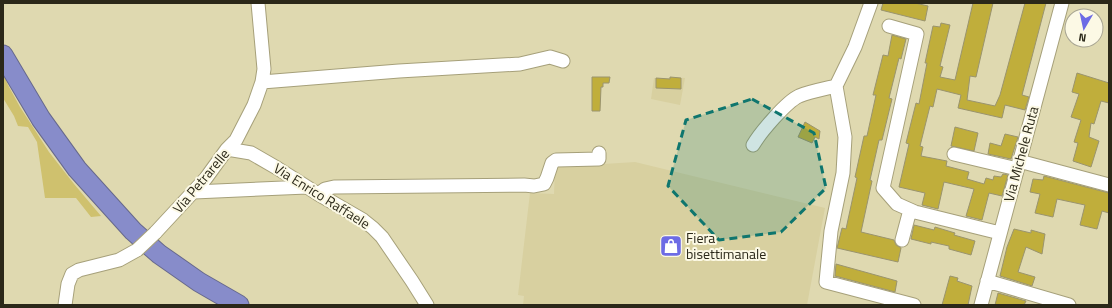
<svg xmlns="http://www.w3.org/2000/svg" width="1112" height="308" font-family="'Titillium Web',sans-serif">
	<style>
		.built { fill: #d8d0a0 }
		.green { fill: #cfc16e }
		.building { fill: #c0ae3b; stroke: #9a946e }
		.lines { fill: none; stroke-linecap: round; stroke-linejoin: round }
		.minor-casing { stroke: #a6a07a; stroke-width: 15 }
		.highway-casing { stroke: #67698c; stroke-width: 21 }
		.minor { stroke: #fff; stroke-width: 13 }
		.highway { stroke: #878cca; stroke-width: 19 }
		.minor-bridge-casing { stroke: #a6a07a; stroke-width: 15; stroke-linecap: butt }
		.minor-bridge { stroke: #fff; stroke-width: 13 }
		.marked { fill: #0f766e; fill-opacity: 0.2; stroke: #0f766e; stroke-width: 3; stroke-dasharray: 8 5; stroke-linejoin: round }
		.labels { text-anchor: middle; stroke-width: 4; stroke-linejoin: round; paint-order: stroke }
		.street-label { font-size: 14px; fill: #2b2819; stroke: #fcf9e5 }
		.poi-label { font-size: 14px; fill: #2b2819; stroke: #fcf9e5; text-anchor: start }
	</style>
	<rect width="100%" height="100%" fill="#dfd9b0"/>
	<!-- built -->
	<path class="built" d="M670 77 685 78 680 105 651 99 654 78 667 79Z
		M635 162 825 208 807 305H523L524 296 518 295 530 193 554 194 555 167Z"/>
	<!-- green -->
	<path class="green" d="M3 73 8 85 20 107 49 152 74 184 101 216 91 217 76 198H45L37 142 28 127 18 126 14 116 3 98Z"/>
	<!-- building -->
	<path class="building" d="M883 3H915L928 6 925 21 881 10Z
		M973 3H993L976 77 970 76 967 100 995 106 1000 95 1025 3H1046L1022 95 1029 97 1025 110 1005 105 1002 118 958 108 961 95 937 89 933 107 930 106 920 146 923 147 921 156 947 161 946 166 969 172 967 179 984 184 986 178 993 180 994 176 1001 177 1003 174 1008 175 1002 196 989 193 982 220 966 216 974 189 944 182 938 209 922 205 925 193 899 187 909 144 906 143 916 103 919 104 927 63H925L933 26 940 27 941 23 950 25 940 66 943 67 940 77 955 80Z
		M892 35 906 39 901 59 899 58 889 98 892 99 882 140H879L870 180 872 181 861 232 894 240 896 245 901 248 898 262 837 248 842 228 846 229 857 178 855 177 864 136H867L876 95H873L883 55 888 56Z
		M1077 73 1109 83V103L1101 101 1094 124 1091 123 1089 137 1099 141 1091 167 1073 161 1078 143 1074 142 1081 120 1071 117 1079 94 1072 92Z
		M592 77H610L609 83H603V87H601L600 111H592Z
		M670 77 681 78V89L656 88V78L670 79Z
		M805 122 820 131 819 139 815 137 812 143 798 137Z
		M955 127 978 133 974 151 951 146Z
		M1005 134 1018 137 1011 159 988 154 990 143 1001 146Z
		M1044 176 1109 193V213L1102 211 1097 229 1080 225 1085 205 1057 199 1053 217 1035 213 1040 194 1030 192 1033 179 1043 180Z
		M914 225 934 230 935 227 955 233 954 235 975 241 971 255 949 249V246L931 242V244L911 239Z
		M1014 229 1031 233V230L1045 234 1042 254 1026 247 1018 272 1035 277 1032 286 1000 276 1007 247Z
		M836 264 897 281 895 292 835 276Z
		M950 276 958 278 957 281 972 286 968 305H942Z
		M998 293 1026 301 1024 305H995Z"/>
	<g class="lines">
		<!-- minor casing -->
		<g class="minor-casing">
			<path id="minor" d="M871 3 855 47 836 86 845 137 843 173 831 231 826 282 914 305
				M889 26 917 34 883 188 897 204 915 212 1000 233
				M262 82 399 71 520 64 550 57 563 61
				M753 145C760 133 786 102 799 96 811 91 824 89 836 86
				M227 149 251 153 277 168 318 194 363 220 373 228 382 237 412 281 427 305
				M954 154 1017 169
				M1019 161 1109 185
				M194 192 307 187
				M318 194 325 189 334 187 524 185 534 186 544 184 547 178 552 163 556 160 599 159V153
				M155 233 206 178 227 149 236 140 254 105 262 82 264 69 258 3
				M902 240 910 210
				M987 281 1069 305
				M65 305 68 284 72 274 79 270 119 260 137 250
				M981 305 1062 3"/>
		</g>
		<!-- highway casing -->
		<g class="highway-casing">
			<path id="highway" d="M3 55 41 119 77 169 133 231 159 254 199 282 239 305"/>
		</g>
		<!-- minor -->
		<use href="#minor" class="minor"/>
		<!-- highway -->
		<use href="#highway" class="highway"/>
		<!-- minor-bridge casing -->
		<g class="minor-bridge-casing">
			<path id="minor-bridge" d="M137 250 155 233"/>
		</g>
		<!-- minor-bridge -->
		<use href="#minor-bridge" class="minor-bridge"/>
	</g>
	<!-- marked area -->
	<path class="marked" d="M752 99 814 133 826 188 781 232 719 240 668 186 686 120Z"/>
	<!-- icons -->
	<defs>
		<g id="shop-square" transform="scale(1.15)"><rect x="-9" y="-9" width="18" height="18" rx="4" fill="#6d6be5" stroke="#fcf9e5"/><path d="M-5-2.5h2.3a2.7 3.5 0 0 1 5.4 0H5L5.5 6h-11ZM-1.5-2.5h3a1.5 2.3 0 0 0-3 0Z" fill="#fff"/></g>
	</defs>
	<g fill-rule="evenodd">
		<use href="#shop-square" x="671" y="246"/>
	</g>
	<g class="labels">
		<!-- street labels -->
		<g class="street-label">
			<text transform="translate(1021 154) rotate(-75)" y="5">Via Michele Ruta</text>
			<text transform="translate(201 181) rotate(-50)" y="5">Via Petrarelle</text>
			<text transform="translate(322 196) rotate(32)" y="5">Via Enrico Raffaele</text>
		</g>
		<!-- poi labels -->
		<g class="poi-label">
			<text x="686" y="243">Fiera<tspan x="686" dy="16">bisettimanale</tspan></text>
		</g>
	</g>
	<!-- border -->
	<rect width="1112" height="308" fill="none" stroke="#2b2819" stroke-width="8"/>
	<!-- north arrow -->
	<g transform="translate(1084 28) rotate(189)"><circle r="19" fill="#fcf9e5" stroke="#a8a593"/>
	<path d="M0-3L7 15L0 10L-7 15Z" fill="#6d6be5"/>
	<text y="-6" font-size="11" font-weight="bold" text-anchor="middle" fill="#2b2819">N</text>
	</g>
</svg>
